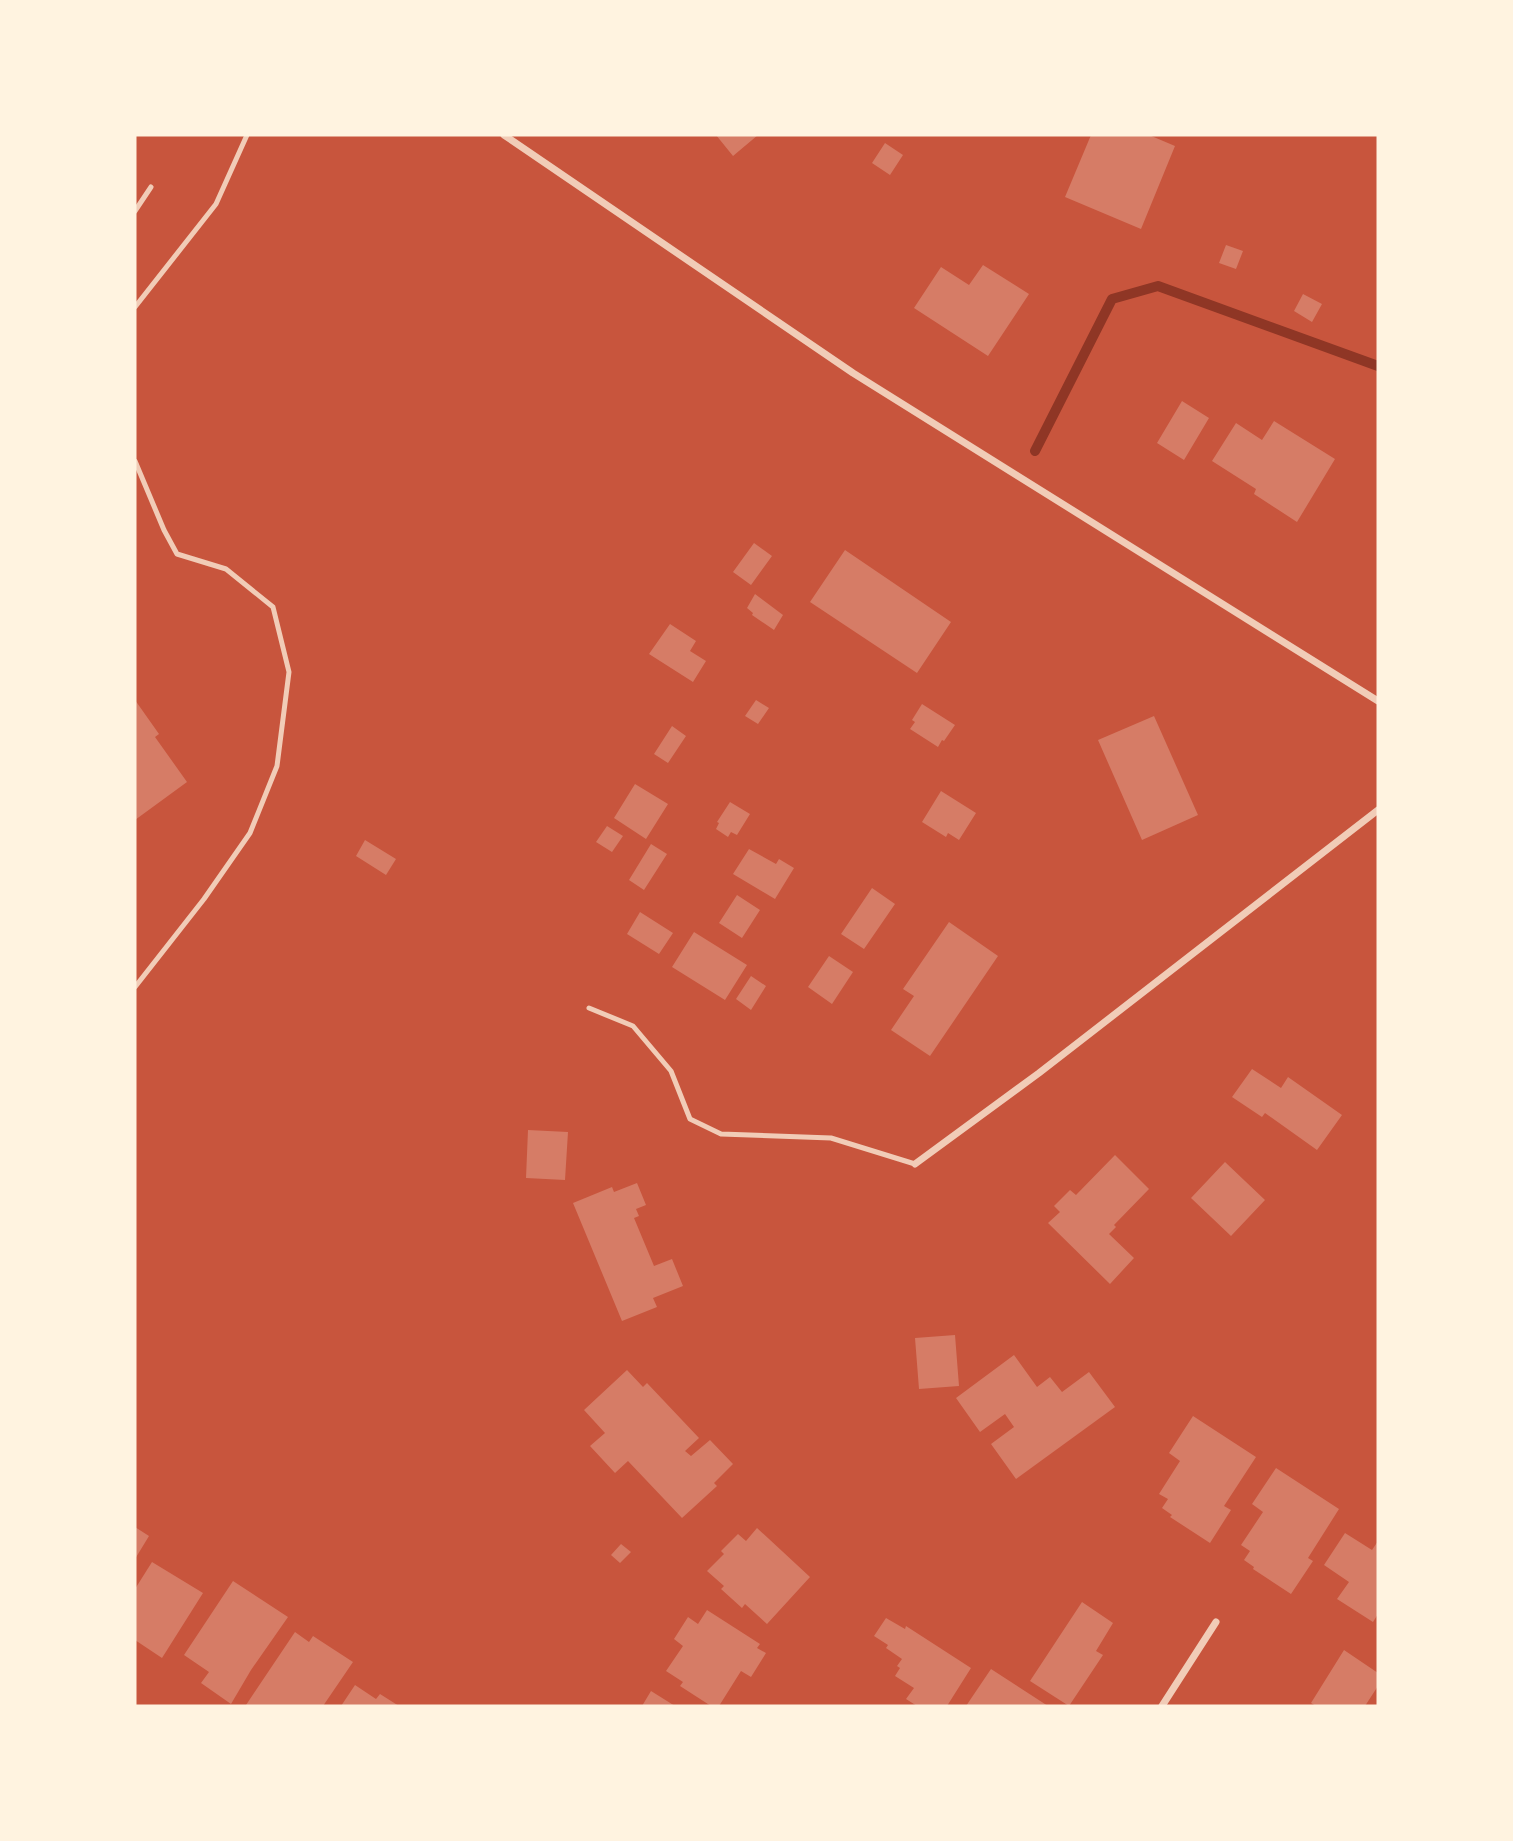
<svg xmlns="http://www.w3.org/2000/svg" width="1513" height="1841" font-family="'Source Sans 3',sans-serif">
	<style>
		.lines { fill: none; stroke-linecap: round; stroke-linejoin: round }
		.stream { stroke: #8f3625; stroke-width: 10 }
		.building { fill: #d67c66 }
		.service { stroke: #f1ccb7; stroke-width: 5 }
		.minor { stroke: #f1ccb7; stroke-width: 7 }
	</style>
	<rect width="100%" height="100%" fill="#c8553d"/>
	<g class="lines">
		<!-- stream -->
		<path class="stream" d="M1035 451 1112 299 1158 286 1378 366"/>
	</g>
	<!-- building -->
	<path class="building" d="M716 135H758L733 156Z
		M1091 135H1149L1175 146 1141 229 1065 197Z
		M885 143 903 155 890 175 872 163Z
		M1226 245 1243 251 1236 269 1219 263Z
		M983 265 1029 294 988 356 914 308 941 267 969 285Z
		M1303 294 1322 304 1312 322 1294 311Z
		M1182 401 1209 418 1184 460 1157 443Z
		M1274 421 1335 459 1297 522 1254 494 1256 489 1212 461 1236 423 1262 440Z
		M754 543 772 556 751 585 733 572Z
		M845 550 951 622 917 673 810 602Z
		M755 594 783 615 774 630 752 615 753 613 747 608Z
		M670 624 696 641 690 651 706 661 693 682 649 654Z
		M135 700 159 734 155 737 187 782 135 820Z
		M756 700 769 708 758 724 745 716Z
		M922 704 955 725 944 741 942 740 938 747 910 729 915 722 912 720Z
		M1154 716 1198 815 1142 840 1098 740Z
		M672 726 686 736 668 763 654 754Z
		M635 784 668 804 646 839 614 818Z
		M941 791 976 813 959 840 948 833 946 837 922 822Z
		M730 802 750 814 737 835 731 832 728 837 716 829 719 823 717 822Z
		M607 826 623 836 612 852 596 842Z
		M365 840 396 859 386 875 356 856Z
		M651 844 667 854 644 890 629 880Z
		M749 849 776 864 779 859 794 868 775 899 733 874Z
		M872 888 895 904 864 949 841 934Z
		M737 895 760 910 742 938 719 923Z
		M640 912 673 933 659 954 627 934Z
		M949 922 998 956 930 1056 891 1030 914 996 903 989Z
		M694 932 747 965 725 1000 672 967Z
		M829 956 853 972 832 1004 808 987Z
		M751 976 766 986 751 1010 736 999Z
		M1252 1069 1281 1088 1288 1077 1342 1115 1317 1150 1265 1113 1262 1117 1232 1097Z
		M528 1130 568 1132 565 1180 526 1178Z
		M1115 1155 1149 1189 1114 1225 1116 1227 1109 1234 1134 1258 1110 1284 1048 1223 1060 1212 1054 1206 1070 1190 1076 1195Z
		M1225 1162 1265 1200 1231 1236 1191 1198Z
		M637 1183 646 1205 636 1209 639 1216 634 1218 654 1266 672 1259 683 1286 653 1298 657 1307 622 1321 573 1203 612 1187 614 1192Z
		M955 1335 959 1386 919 1389 915 1338Z
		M1014 1355 1037 1387 1050 1377 1062 1392 1089 1372 1115 1407 1016 1479 991 1444 1014 1427 1005 1414 980 1432 956 1398Z
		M627 1370 643 1387 647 1383 699 1438 685 1451 691 1456 710 1440 733 1464 714 1483 717 1486 682 1518 628 1461 615 1473 590 1446 605 1433 584 1410Z
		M1193 1416 1256 1457 1224 1506 1231 1510 1210 1543 1170 1517 1172 1515 1162 1508 1168 1499 1159 1494 1180 1461 1169 1453Z
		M1276 1468 1339 1509 1308 1558 1313 1561 1291 1594 1253 1569 1254 1567 1244 1560 1250 1551 1241 1545 1263 1512 1252 1504Z
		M135 1527 149 1536 135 1559Z
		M757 1528 810 1577 767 1624 745 1604 742 1608 721 1589 724 1586 707 1571 724 1554 721 1551 738 1534 746 1541Z
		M1345 1533 1372 1550 1378 1541V1614L1373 1622 1337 1599 1349 1582 1324 1565Z
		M621 1544 631 1552 620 1563 611 1555Z
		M152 1562 203 1593 162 1658 135 1640V1589Z
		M233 1581 288 1617 251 1670 231 1704 201 1683 209 1672 184 1655Z
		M1082 1602 1113 1623 1096 1651 1103 1655 1069 1706 1030 1681Z
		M707 1610 760 1644 757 1648 766 1653 751 1677 741 1671 719 1706H711L680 1686 683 1682 666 1671 683 1646 674 1639 688 1617 698 1624Z
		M886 1618 905 1629 906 1626 971 1668 947 1706H917L906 1699 914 1688 895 1676 900 1668 897 1666 902 1659 886 1648 888 1645 874 1636Z
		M295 1632 309 1642 313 1636 353 1662 323 1706H248L246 1705Z
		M1344 1650 1378 1673V1686L1365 1706H1316L1311 1703Z
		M991 1669 1048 1706H966Z
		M355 1685 376 1699 380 1694 399 1706H341Z
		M651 1691 675 1706H642Z"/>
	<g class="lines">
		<!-- service -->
		<path class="service" d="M135 211 151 187
			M135 307 216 204 247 135
			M135 461 164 530 177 554 226 569 273 607 289 672 277 766 250 833 204 899 135 987
			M589 1008 633 1026 671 1071 690 1119 721 1134 831 1138 915 1164"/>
		<!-- minor -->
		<path class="minor" d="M504 135 853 373 1378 701
			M915 1164 1039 1073 1378 810
			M1162 1706 1216 1622"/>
	</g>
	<!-- border -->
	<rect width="1513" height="1841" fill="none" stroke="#fff3e0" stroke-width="273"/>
</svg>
